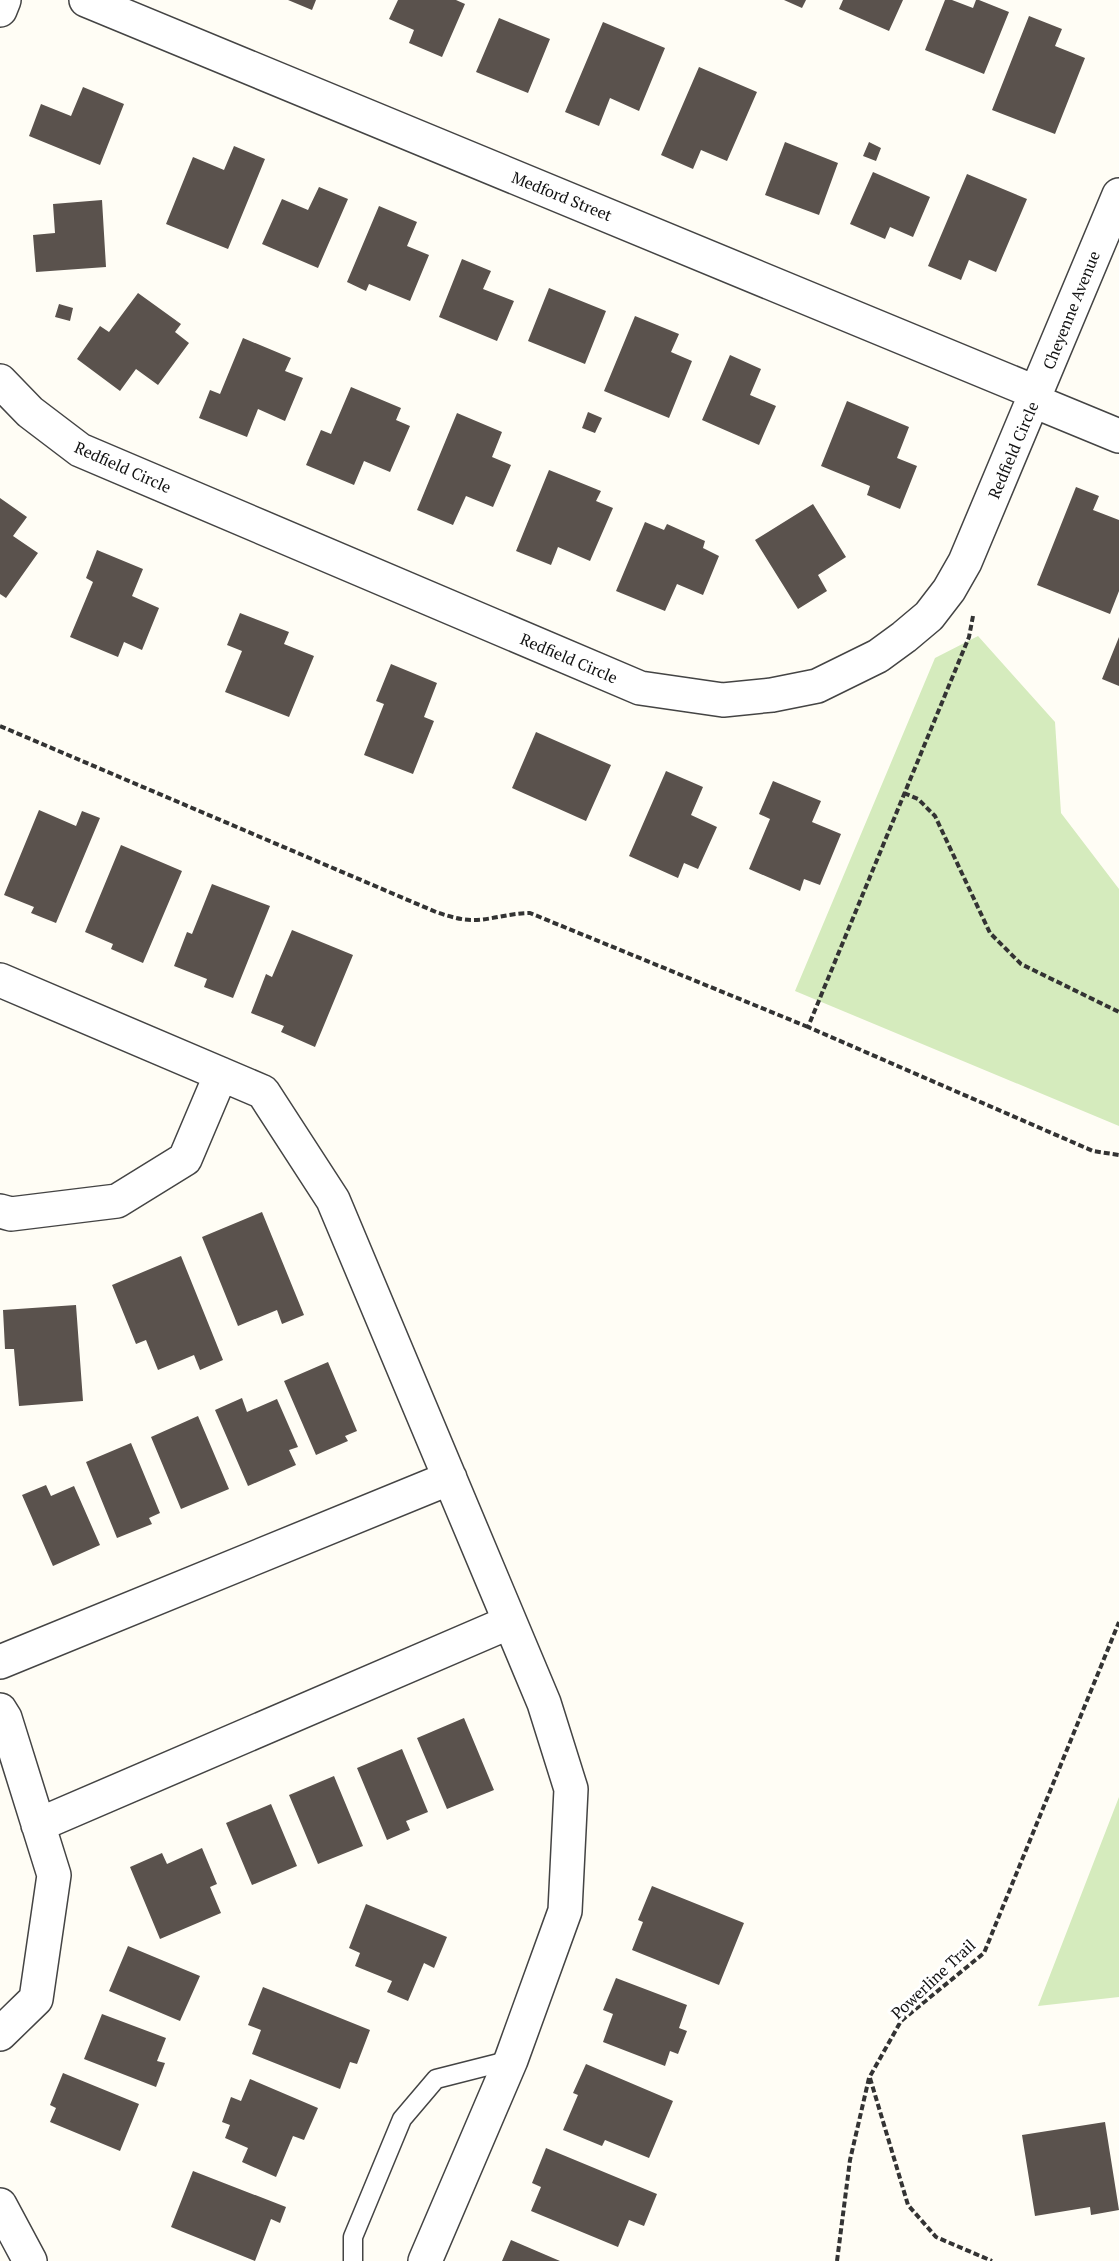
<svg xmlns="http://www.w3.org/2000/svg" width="1119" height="2261" font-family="'PT Serif',serif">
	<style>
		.green { fill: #d5ebbd }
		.building { fill: #5a524d }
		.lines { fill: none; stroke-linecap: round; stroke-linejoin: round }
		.service-casing { stroke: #444; stroke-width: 21 }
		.minor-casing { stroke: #444; stroke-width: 36 }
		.tertiary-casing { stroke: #444; stroke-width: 36 }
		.path { stroke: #333; stroke-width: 4; stroke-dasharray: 6 3; stroke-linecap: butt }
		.service { stroke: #fff; stroke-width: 18 }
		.minor { stroke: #fff; stroke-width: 33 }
		.tertiary { stroke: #fff; stroke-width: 33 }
		.labels { text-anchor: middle; stroke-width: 6; stroke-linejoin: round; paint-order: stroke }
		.street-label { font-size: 16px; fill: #111; stroke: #fff }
	</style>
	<rect width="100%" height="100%" fill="#fffdf5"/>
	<!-- green -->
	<path class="green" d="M978 636 1055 722 1061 813 1119 889V1126L795 991 935 658Z
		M1119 1797V1997L1038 2006Z"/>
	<!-- building -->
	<path class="building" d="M288 0H316L312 10Z
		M398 0H456L465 4 442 57 409 43 414 30 389 19Z
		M784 0H806L802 8Z
		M843 0H903L889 31 839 9Z
		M945 0H952L973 8 976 0H979L1009 12 984 74 925 50Z
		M1029 16 1062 29 1055 46 1085 58 1055 134 992 110Z
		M499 18 550 39 528 93 476 72Z
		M603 22 665 48 639 111 610 98 599 126 565 112Z
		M699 67 757 92 727 161 701 150 693 169 661 155Z
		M83 87 124 104 100 165 29 136 41 104 71 116Z
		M785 142 838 163 819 215 765 195Z
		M869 142 881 148 876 161 863 156Z
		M234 146 265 159 228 249 166 224 193 157 224 170Z
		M873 172 930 197 913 237 890 227 885 239 850 224Z
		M967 174 1027 199 996 272 969 260 961 280 928 266Z
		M319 187 348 199 318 268 262 244 282 199 308 210Z
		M102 200 106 267 36 272 33 235 55 233 53 204Z
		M379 206 417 222 407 246 429 255 410 301 369 284 366 291 347 282Z
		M462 259 491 271 483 289 514 301 497 341 439 317Z
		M549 288 606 311 585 364 528 341Z
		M138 293 181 324 175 332 189 343 158 385 136 369 120 391 77 359 100 326 109 332Z
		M59 304 73 308 70 321 55 317Z
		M635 316 679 334 671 352 692 361 669 418 604 391Z
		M243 338 291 358 285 371 303 378 285 421 258 409 247 437 199 418 210 390 220 394Z
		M730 355 761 369 750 395 776 406 759 445 702 420Z
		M351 387 401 408 396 420 410 426 390 472 364 461 354 485 306 465 321 430 331 434Z
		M847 401 909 427 897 458 917 466 900 509 867 495 870 486 821 466Z
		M588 412 602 418 595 433 582 428Z
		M457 413 502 432 492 457 511 465 493 507 466 496 453 525 417 510Z
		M549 470 601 491 596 501 613 508 590 561 558 547 551 565 516 551Z
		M1076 487 1099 496 1093 510 1119 520V591L1110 614 1037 585Z
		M0 498 27 517 13 536 38 553 6 598 0 594Z
		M813 504 846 557 818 575 827 591 798 609 755 540Z
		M645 522 664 530 667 524 705 541 703 548 719 556 703 595 677 584 665 611 616 591Z
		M97 550 143 569 132 596 159 608 142 650 124 642 118 657 70 637 93 582 86 578Z
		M240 613 289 632 284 644 314 656 289 717 225 692 242 651 227 645Z
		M1119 637V686L1102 679Z
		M391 664 437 683 424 717 434 721 413 774 364 755 384 704 376 701Z
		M536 732 611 765 586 821 512 788Z
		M666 771 703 787 691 815 717 827 698 869 684 863 678 878 629 856Z
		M773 781 821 801 812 822 841 834 820 885 804 879 800 891 749 869 770 819 759 814Z
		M39 810 76 826 82 811 100 818 56 923 31 913 34 907 4 895Z
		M121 845 182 871 143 963 111 949 113 944 85 932Z
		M212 884 270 906 233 998 204 987 207 979 174 966 187 932 192 934Z
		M292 930 353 955 315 1047 281 1032 284 1026 251 1013 266 974 272 977Z
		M262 1212 304 1315 282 1324 277 1310 238 1326 202 1237Z
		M181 1256 223 1360 200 1370 194 1355 158 1370 146 1340 136 1344 112 1285Z
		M76 1305 83 1401 19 1406 14 1349H5L3 1310Z
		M328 1362 357 1431 345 1436 348 1441 316 1455 284 1381Z
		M242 1398 247 1412 277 1399 298 1447 289 1450 296 1465 248 1486 215 1410Z
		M198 1416 229 1489 181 1509 151 1437Z
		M131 1443 160 1513 149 1518 152 1524 117 1538 86 1462Z
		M46 1485 51 1496 74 1486 100 1545 53 1566 22 1495Z
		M464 1718 494 1790 447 1809 417 1738Z
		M402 1749 428 1812 406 1821 410 1830 387 1840 357 1768Z
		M334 1776 363 1846 318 1864 289 1795Z
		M271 1804 297 1866 252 1885 226 1823Z
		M202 1848 217 1884 210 1887 221 1913 160 1939 130 1867 162 1853 167 1864Z
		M652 1886 744 1923 719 1985 632 1950 643 1922 638 1920Z
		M366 1904 447 1937 434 1968 424 1963 408 2001 387 1992 392 1981 355 1966 360 1953 349 1948Z
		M128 1946 200 1976 180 2021 109 1991Z
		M616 1978 687 2005 679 2028 687 2031 678 2054 670 2051 665 2066 603 2042 613 2014 603 2010Z
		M263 1987 370 2030 357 2064 350 2062 340 2089 252 2054 261 2030 248 2025Z
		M102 2014 166 2038 157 2061 165 2063 156 2087 84 2059Z
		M586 2064 673 2101 649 2158 605 2140 602 2146 563 2130 578 2095 573 2093Z
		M63 2073 139 2104 120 2151 50 2122 56 2108 50 2105Z
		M250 2079 318 2108 304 2140 293 2136 276 2177 242 2162 248 2148 225 2138 230 2125 222 2122 231 2097 241 2101Z
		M1105 2122 1119 2210 1091 2215 1090 2207 1035 2216 1022 2135Z
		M546 2148 657 2194 644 2226 629 2220 618 2247 531 2211 541 2187 532 2183Z
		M193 2171 286 2207 280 2223 271 2219 255 2261 171 2227Z
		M511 2240 560 2261H502Z"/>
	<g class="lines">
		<!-- service casing -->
		<g class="service-casing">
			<path id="service" d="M353 2261V2237L402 2119 436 2079 511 2060"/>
		</g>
		<!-- minor casing -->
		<g class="minor-casing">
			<path id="minor" d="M86 0 1037 393
				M0 10 4 0
				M0 381 30 412 80 450 640 688 723 700 772 695 817 686 878 656 904 637 929 616 949 590 965 562 1119 195
				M1034 401 1119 436
				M0 980 263 1092 333 1200 544 1703 571 1789 565 1911 511 2060 425 2261
				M0 1211 11 1214 117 1201 185 1159 221 1074
				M0 1662 450 1478
				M0 1710 5 1718 54 1875 36 1999 0 2034
				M38 1825 510 1622"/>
		</g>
		<!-- tertiary casing -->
		<g class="tertiary-casing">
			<path id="tertiary" d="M0 2205 30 2261"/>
		</g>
		<!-- path -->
		<path class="path" d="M973 616 969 637 808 1027 1093 1151 1119 1155
			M0 726 436 912C448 916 460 920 473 920 492 920 509 913 530 913L808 1027
			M904 793 918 799 935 816 990 933 1021 964 1119 1012
			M870 2078 908 2205 936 2237 992 2261
			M837 2261 850 2160 869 2078 901 2021 984 1953 1119 1622"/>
		<!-- service -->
		<use href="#service" class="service"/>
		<!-- minor -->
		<use href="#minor" class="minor"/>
		<!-- tertiary -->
		<use href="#tertiary" class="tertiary"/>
	</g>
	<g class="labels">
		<!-- street labels -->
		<g class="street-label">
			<text transform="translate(562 196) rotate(22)" y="6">Medford Street</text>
			<text transform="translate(1071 310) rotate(-68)" y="6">Cheyenne Avenue</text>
			<text transform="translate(1013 450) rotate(-67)" y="6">Redfield Circle</text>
			<text transform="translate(123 467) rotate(24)" y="6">Redfield Circle</text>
			<text transform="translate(569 658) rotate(23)" y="6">Redfield Circle</text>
			<text transform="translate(933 1979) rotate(-43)" y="6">Powerline Trail</text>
		</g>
	</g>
</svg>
